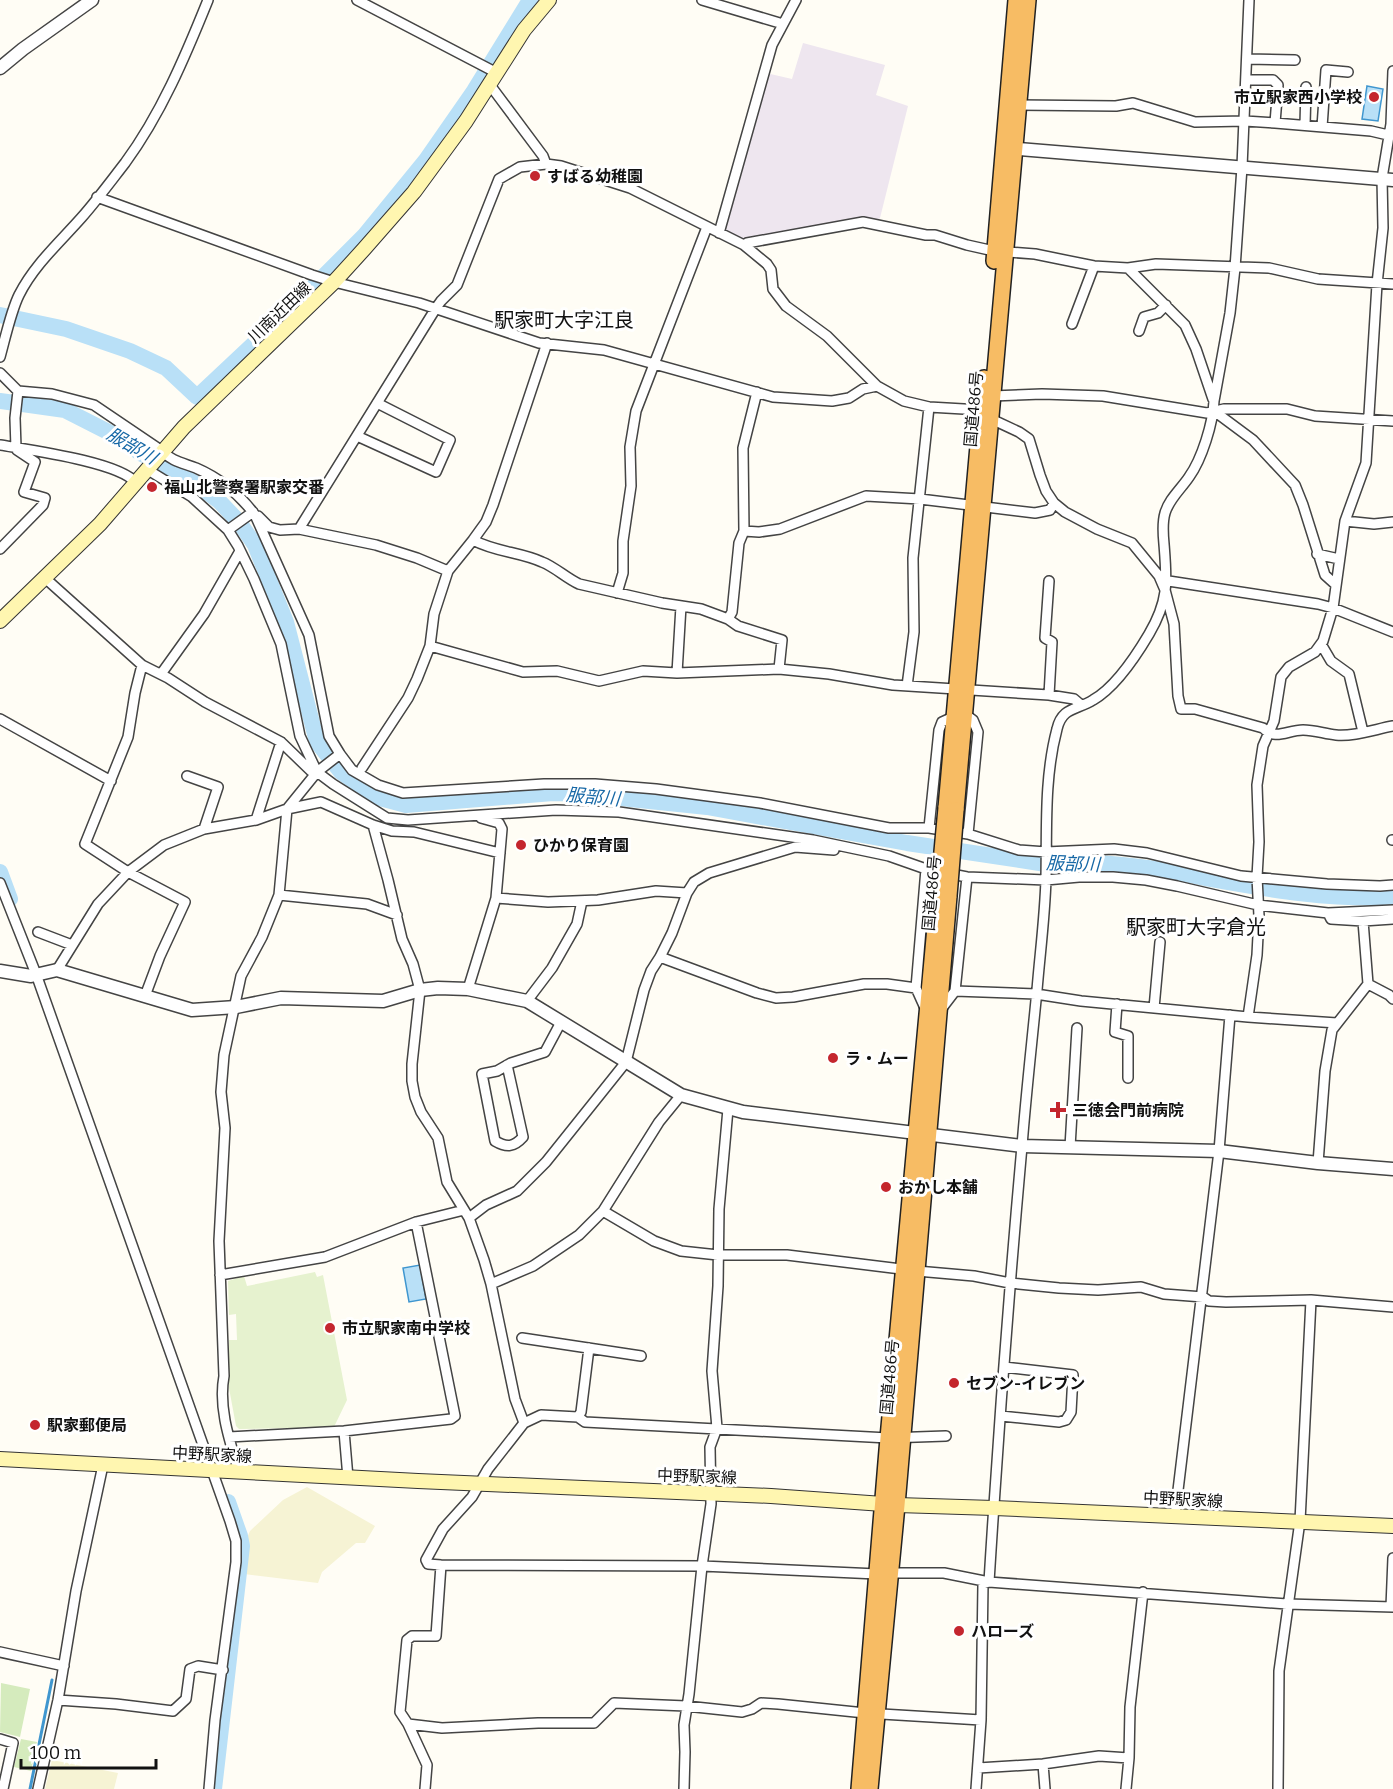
<svg xmlns="http://www.w3.org/2000/svg" width="1393" height="1789" font-family="Bitter,'Noto Sans JP',serif">
	<style>
		.industrial { fill: #eee6ef }
		.farmland { fill: #f6f3d4 }
		.green { fill: #d5ebbd }
		.pitch { fill: #e6f2cf }
		.water { fill: #b9e0f7; stroke: #3f96cf; stroke-width: 1.5 }
		.lines { fill: none; stroke-linecap: round; stroke-linejoin: round }
		.stream { stroke: #3f96cf; stroke-width: 3 }
		.river { stroke: #b9e0f7; stroke-width: 16 }
		.minor-casing { stroke: #444; stroke-width: 12 }
		.tertiary-casing { stroke: #444; stroke-width: 15 }
		.secondary-casing { stroke: #333; stroke-width: 16 }
		.trunk-casing { stroke: #222; stroke-width: 18 }
		.minor { stroke: #fff; stroke-width: 9 }
		.tertiary { stroke: #fff; stroke-width: 12 }
		.secondary { stroke: #fff6b0; stroke-width: 14 }
		.trunk { stroke: #f7bc64; stroke-width: 15 }
		.trunk-bridge-casing { stroke: #222; stroke-width: 18; stroke-linecap: butt }
		.trunk-bridge { stroke: #f7bc64; stroke-width: 15 }
		.poi-dot { fill: #c4262e; stroke: #fff; stroke-width: 2 }
		.labels { text-anchor: middle; stroke-width: 6; stroke-linejoin: round; paint-order: stroke }
		.poi-label { font-size: 16px; font-weight: bold; fill: #111; stroke: #fff; text-anchor: start }
		.street-label { font-size: 16px; fill: #111; stroke: #fff }
		.water-label { font-size: 18px; font-style: italic; fill: #1768a6; stroke: #fff }
		.quarter-label { font-size: 20px; fill: #111; stroke: #fff }
	</style>
	<rect width="100%" height="100%" fill="#fffdf5"/>
	<!-- industrial -->
	<path class="industrial" d="M803 43 885 65 876 95 908 106 880 218 878 220 862 217 744 239 728 233 725 227 766 73 792 79Z"/>
	<!-- farmland -->
	<path class="farmland" d="M307 1487 375 1526 365 1543H356L322 1572 318 1583 244 1574 246 1540 250 1531 283 1500Z
		M52 1760 118 1773 114 1789H45Z"/>
	<!-- green -->
	<path class="green" d="M1 1683 30 1689 20 1737 0 1732Z
		M21 1739 37 1742 31 1771 14 1767Z"/>
	<!-- pitch -->
	<path class="pitch" d="M315 1272 317 1277 323 1275 347 1400 333 1429 297 1433 296 1428 239 1429 236 1426 229 1388V1340H237L236 1314 229 1315 228 1281 244 1276 247 1286Z"/>
	<!-- water -->
	<path class="water" d="M1367 86 1383 89 1378 121 1362 119Z
		M420 1265 426 1299 409 1302 403 1268Z"/>
	<g class="lines">
		<!-- stream -->
		<path class="stream" d="M30 1789 52 1680"/>
		<!-- river -->
		<path class="river" d="M0 315 66 329 130 351 166 368 197 397 290 310 364 236 426 160 474 91 530 0
			M0 401 65 410 122 439 140 453 173 469 203 489 219 501 239 522 255 545 286 622 317 742 341 772 376 797 406 805 553 793 582 794 707 807 907 843 1046 864C1063 861 1079 862 1096 863 1135 865 1172 871 1210 879 1271 890 1331 900 1393 897
			M0 872 10 899
			M214 1789 242 1546 240 1536 228 1502"/>
		<!-- minor casing -->
		<g class="minor-casing">
			<path id="minor" d="M357 0 497 73
				M702 0 783 24
				M1247 59 1295 60
				M1246 80H1273L1278 85 1275 123
				M490 85 543 156 546 164
				M1018 105 1116 106 1133 103 1195 122 1245 121 1275 123 1371 131 1388 135
				M1305 125 1306 87
				M1322 127 1326 70 1348 72
				M97 197 312 275 334 282 419 303 539 343 604 350 773 397 832 401 849 398 863 389 877 386 904 401 929 407 981 410 992 396 1042 394 1103 396 1207 413 1224 409H1287L1315 416 1393 421
				M719 233 772 45 796 0
				M744 245 747 243 863 222 926 235H935L967 245 994 251 1035 254 1094 266 1128 268 1156 264 1269 268 1318 279 1393 284
				M1128 268 1185 325 1196 349 1213 399
				M1072 324 1094 266
				M1139 331 1144 317 1158 313 1166 305
				M0 357C5 339 11 311 19 295 34 265 60 242 82 217 97 200 111 181 125 163 161 114 185 57 208 0
				M0 373 18 391 52 394 94 405 162 451C171 461 183 463 196 468 219 478 240 495 255 515L309 635 329 736 340 754 352 770 378 785 403 793 544 784H595L656 789 760 803 889 828H929L968 834 1019 850 1046 852 1114 849 1147 853 1241 876 1327 884 1380 886 1393 885
				M1214 411 1253 440 1295 485 1303 505 1325 575 1335 584
				M989 418 1019 432 1029 439 1040 475 1046 491 1054 503 1065 512 1097 529 1132 543 1159 576 1165 590 1174 624 1178 696 1181 709H1195L1263 728C1276 741 1287 730 1303 730 1315 730 1325 734 1336 735 1353 737 1376 729 1393 726
				M357 436 436 472 450 440 377 403
				M0 445C29 450 120 462 136 483
				M148 470 192 497 228 530 238 546 254 579 281 644 300 736 317 772 333 784 387 818 408 820 556 810 619 812 813 840 889 856 926 869 967 877 1046 880 1079 877H1113L1146 880 1177 886 1258 905 1328 913 1393 910
				M258 516 269 527 280 530 299 529 376 545 417 558 448 571
				M1345 521 1374 524 1393 522
				M299 529 436 308 441 301 457 285 499 179 520 167 546 164 561 166 630 188 744 245 767 264 771 270 773 289 786 306 827 336 877 386
				M228 530 253 512
				M744 531 759 532 780 529 866 496 920 499 1035 513 1050 510 1054 503
				M473 540C495 552 520 552 542 562 555 567 566 578 579 584L662 603 701 609 728 619 738 626 782 640 779 669
				M0 549 43 505 45 498 24 492 35 462 17 450 16 448 15 418 18 391
				M1317 554 1339 559
				M45 578 142 665 168 678 205 702 281 742 311 771 317 772
				M1162 580 1318 604 1333 608 1393 632
				M1049 581 1045 638 1052 642 1049 695
				M617 593 623 573V541L631 486 630 447 636 411 707 227
				M728 619 732 612 739 543 744 531 743 448 757 392
				M1321 644 1331 661 1349 674 1363 732
				M430 646 523 672 557 671 599 681 643 671 677 673 779 669 829 674 893 685 1049 695 1074 699 1081 705
				M142 665 135 693 128 737 85 844 128 872 185 902 160 956 145 996
				M677 673 681 606
				M161 674 204 614 240 551
				M907 686 914 632 913 558 929 407
				M965 714 973 720 978 732 968 834
				M0 719 111 781
				M362 768 408 698 417 679 430 646 434 614 448 571 473 540 486 522 493 505 547 343
				M187 776 218 787 204 829
				M256 820 281 742
				M373 825 388 880 402 939 413 964 420 990 412 1064V1081L415 1097 421 1112 438 1138 447 1182 469 1218 484 1260 491 1284 515 1399 524 1423
				M929 828 939 730 942 722 953 717
				M1392 840H1393
				M0 883 36 974 230 1521 236 1541V1562L215 1720 209 1789
				M279 895 367 904 397 915
				M496 898 548 902 598 900 656 891 687 893
				M1328 913 1331 919 1363 921 1393 919
				M38 932 72 945
				M660 957 757 993 776 998 793 997 864 984H887L916 988 925 1008
				M57 970 98 904 128 872 164 845 204 829 256 820 287 809 317 772 340 754
				M1368 984 1389 995 1393 999
				M916 988 926 869
				M468 989 496 898 502 829 499 823 481 818
				M955 991 967 877
				M527 1001 552 968 577 924 582 901
				M1117 1004 1115 1032 1128 1036V1078
				M942 1008 955 991 1036 994 1081 1001 1248 1017 1337 1023
				M1154 1008 1160 942
				M1248 1017 1257 955 1259 916 1257 877 1259 842 1257 785 1263 746 1274 721 1281 677 1289 667 1315 652 1323 641 1333 608 1345 521 1366 463 1377 284 1383 228 1382 178 1391 124 1393 71
				M507 1065 523 1137C514 1147 507 1148 495 1141L482 1074 497 1071 511 1063 545 1052 561 1022
				M1070 1147 1077 1028
				M1318 1163 1325 1071 1332 1030 1368 984 1363 921
				M603 1211 654 1241 681 1251 718 1255H787L917 1271 974 1276 1010 1283 1059 1288 1098 1290 1141 1287 1164 1294 1203 1297 1209 1301 1226 1302 1311 1300 1393 1307
				M469 1218 486 1205 517 1191 546 1162 626 1062 644 990 651 971 660 957 672 933 687 893 694 882 709 873 795 847 834 850
				M220 1275 325 1257 416 1222 464 1210
				M491 1284 533 1266 579 1235 603 1211 659 1122 681 1095
				M522 1338 641 1356
				M1001 1416 1059 1422 1066 1420 1071 1412 1073 1375 1004 1367
				M578 1417 581 1412 589 1348
				M344 1431 348 1478
				M229 1437 344 1431 451 1419 455 1416 416 1222
				M239 1472C230 1442 218 1408 224 1376L219 1241 225 1128 221 1092 224 1055 241 976 262 937 279 895 287 809 321 802 373 825 392 831 414 832 500 853
				M1175 1515 1219 1151 1230 1015
				M891 1573H944L989 1582 1287 1604 1393 1607
				M877 1574 702 1566 441 1565 428 1564 426 1560 443 1529 472 1497 488 1469 524 1423 541 1415 578 1417 585 1422 888 1438 946 1436
				M1391 1607 1393 1558
				M0 1652 64 1666
				M58 1700 116 1704 173 1711 186 1699 190 1669 198 1666 223 1670
				M408 1724 442 1728 538 1723H594L614 1703 686 1706 742 1712 752 1709 761 1703 778 1704 865 1713 981 1720
				M0 1739 13 1743 3 1789
				M1043 1764 1045 1789
				M978 1768 1043 1764 1099 1756 1129 1758
				M38 1789 58 1700 76 1591 103 1465
				M425 1789 427 1765 408 1724 400 1712 407 1640 412 1636H436L441 1565
				M684 1789 685 1752 684 1725 689 1694 702 1566 711 1504 710 1447 717 1428 712 1371 718 1286 719 1209 728 1109
				M976 1789 981 1720 983 1584 989 1582C998 1436 1009 1291 1022 1146 1026 1094 1032 1042 1037 990 1040 953 1045 916 1046 878 1047 829 1044 778 1057 729 1062 707 1077 710 1093 700 1116 687 1136 656 1149 634 1169 600 1167 582 1164 544 1163 534 1162 523 1165 513 1169 499 1181 489 1189 477 1202 459 1213 423 1214 401L1230 313 1235 268 1242 167 1249 0
				M1126 1789 1129 1758 1130 1707 1143 1592
				M1278 1789 1279 1671 1300 1521 1311 1300"/>
		</g>
		<!-- tertiary casing -->
		<g class="tertiary-casing">
			<path id="tertiary" d="M0 68 23 49 92 0
				M1008 148 1393 180
				M0 971 31 976 57 970 192 1010 236 1007 281 998 383 1001 420 990 438 988 468 989 527 1001 681 1095 743 1112 1022 1146 1219 1151 1318 1163 1393 1169"/>
		</g>
		<!-- secondary casing -->
		<g class="secondary-casing">
			<path id="secondary" d="M0 621 100 524 184 427 334 282 364 249 414 192 466 121 524 30 549 0
				M0 1459 418 1481 771 1496 897 1505 994 1508 1393 1526"/>
		</g>
		<!-- trunk casing -->
		<g class="trunk-casing">
			<path id="trunk" d="M994 261 1016 0
				M946 808 984 378
				M956 810 1028 0
				M859 1789 888 1438 938 895
				M870 1789 897 1505 949 896"/>
		</g>
		<!-- minor -->
		<use href="#minor" class="minor"/>
		<!-- tertiary -->
		<use href="#tertiary" class="tertiary"/>
		<!-- secondary -->
		<use href="#secondary" class="secondary"/>
		<!-- trunk -->
		<use href="#trunk" class="trunk"/>
		<!-- trunk-bridge casing -->
		<g class="trunk-bridge-casing">
			<path id="trunk-bridge" d="M938 895 946 808
				M949 896 956 810"/>
		</g>
		<!-- trunk-bridge -->
		<use href="#trunk-bridge" class="trunk-bridge"/>
	</g>
	<!-- markers -->
	<g class="poi-dot">
		<circle cx="1374" cy="97" r="6"/>
		<circle cx="535" cy="176" r="6"/>
		<circle cx="152" cy="487" r="6"/>
		<circle cx="521" cy="845" r="6"/>
		<circle cx="833" cy="1058" r="6"/>
		<path d="M1055 1101h6v6h6v6h-6v6h-6v-6h-6v-6h6z"/>
		<circle cx="886" cy="1187" r="6"/>
		<circle cx="330" cy="1328" r="6"/>
		<circle cx="954" cy="1383" r="6"/>
		<circle cx="35" cy="1425" r="6"/>
		<circle cx="959" cy="1631" r="6"/>
	</g>
	<g class="labels">
		<!-- poi labels -->
		<g class="poi-label">
			<text x="1362" y="103" text-anchor="end">市立駅家西小学校</text>
			<text x="547" y="182">すばる幼稚園</text>
			<text x="164" y="493">福山北警察署駅家交番</text>
			<text x="533" y="851">ひかり保育園</text>
			<text x="845" y="1064">ラ・ムー</text>
			<text x="1072" y="1116">三徳会門前病院</text>
			<text x="898" y="1193">おかし本舗</text>
			<text x="342" y="1334">市立駅家南中学校</text>
			<text x="966" y="1389">セブン-イレブン</text>
			<text x="47" y="1431">駅家郵便局</text>
			<text x="971" y="1637">ハローズ</text>
		</g>
		<!-- street labels -->
		<g class="street-label">
			<text transform="translate(279 312) rotate(-44)" y="6">川南近田線</text>
			<text transform="translate(973 409) rotate(-85)" y="6">国道486号</text>
			<text transform="translate(931 893) rotate(-85)" y="6">国道486号</text>
			<text transform="translate(889 1377) rotate(-85)" y="6">国道486号</text>
			<text transform="translate(212 1454) rotate(3)" y="6">中野駅家線</text>
			<text transform="translate(697 1476) rotate(2)" y="6">中野駅家線</text>
			<text transform="translate(1183 1499) rotate(3)" y="6">中野駅家線</text>
		</g>
		<!-- water labels -->
		<g class="water-label">
			<text transform="translate(132 446) rotate(30)" y="6">服部川</text>
			<text transform="translate(593 797) rotate(5)" y="6">服部川</text>
			<text transform="translate(1073 864) rotate(2)" y="6">服部川</text>
		</g>
		<!-- quarter labels -->
		<g class="quarter-label">
			<text x="564" y="327">駅家町大字江良</text>
			<text x="1196" y="934">駅家町大字倉光</text>
		</g>
	</g>
	<!-- scale -->
	<path d="M21 1759v9h135v-9" fill="none" stroke="#111111" stroke-width="3"/>
	<text x="30" y="1759" font-size="18" fill="#111111" stroke="#ffffff" stroke-width="4.5" paint-order="stroke">100 m</text>
</svg>
